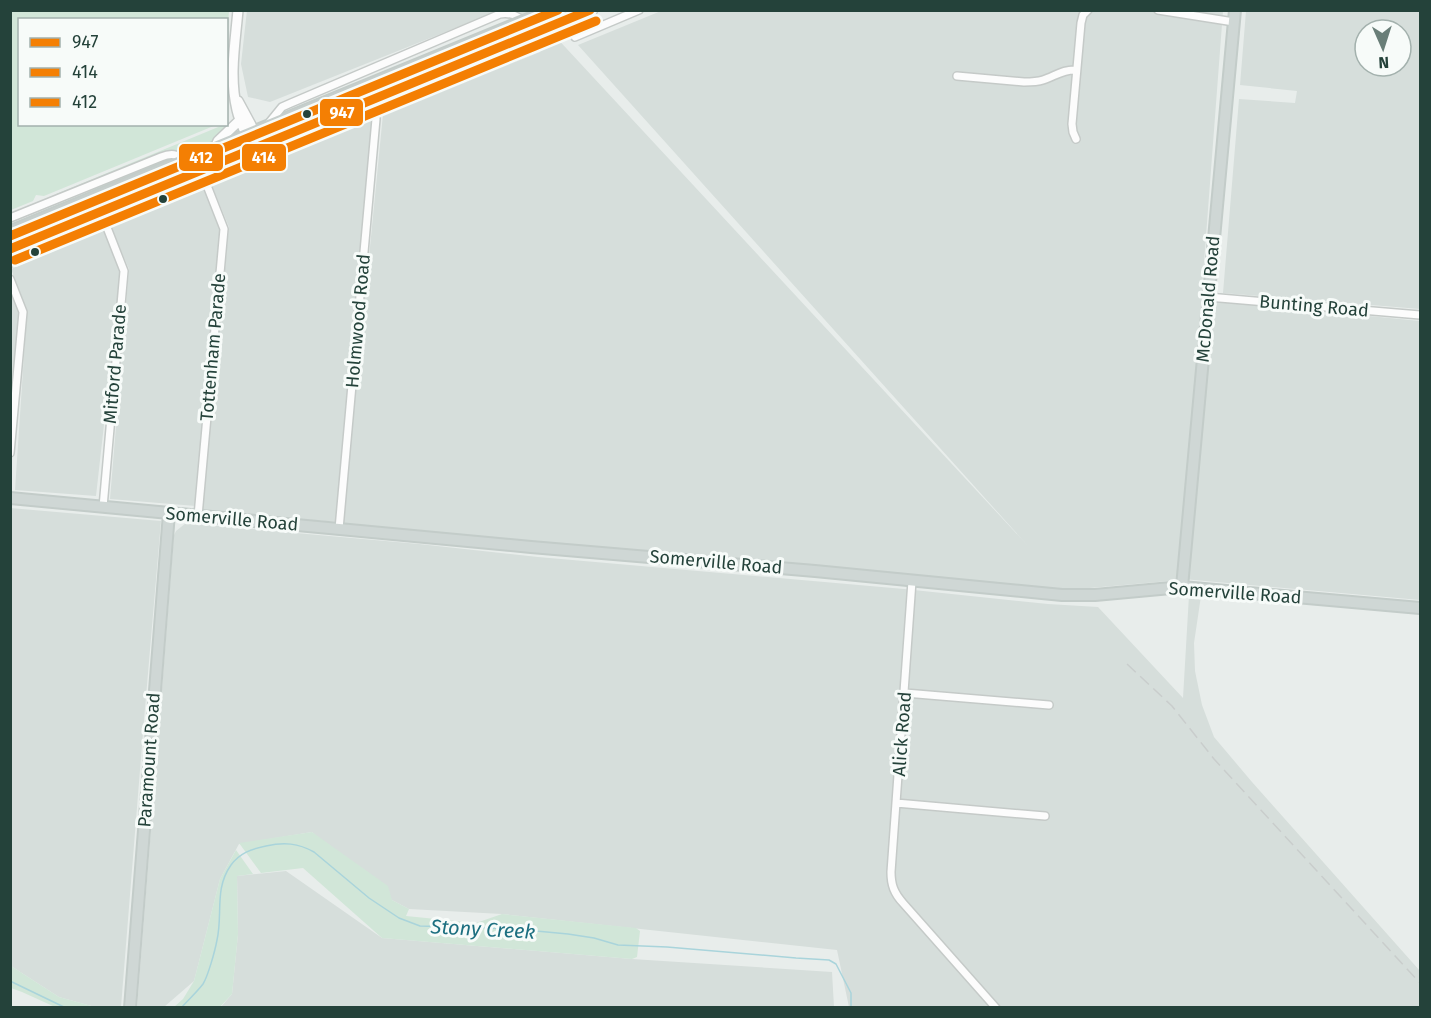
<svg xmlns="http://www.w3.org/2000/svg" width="1431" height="1018" font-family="'Fira Sans',sans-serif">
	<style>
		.built { fill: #d6dedb; fill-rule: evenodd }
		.green { fill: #d1e6d8 }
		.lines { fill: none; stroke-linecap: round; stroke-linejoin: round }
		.stream { stroke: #a9d4db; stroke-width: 1.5 }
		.minor-casing { stroke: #c5cac8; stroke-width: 10 }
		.tertiary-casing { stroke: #c5cac8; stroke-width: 12 }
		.primary-casing { stroke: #c3ccc9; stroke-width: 14 }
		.trunk-casing { stroke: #c3ccc9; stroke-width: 15 }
		.minor { stroke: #fcfcfc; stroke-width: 7 }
		.tertiary { stroke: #fcfcfc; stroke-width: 9 }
		.primary { stroke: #cfd7d5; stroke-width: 10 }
		.trunk { stroke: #c6cecc; stroke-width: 12 }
		.rail { stroke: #c9cdcc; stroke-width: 1.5; stroke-dasharray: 12 6; stroke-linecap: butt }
		.trunk-bridge-casing { stroke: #c3ccc9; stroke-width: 15; stroke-linecap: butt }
		.trunk-bridge { stroke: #c6cecc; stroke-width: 12 }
		.bus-1-casing { stroke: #f7fbf9; stroke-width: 14 }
		.bus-2-casing { stroke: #f7fbf9; stroke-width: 14 }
		.bus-3-casing { stroke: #f7fbf9; stroke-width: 14 }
		.bus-1 { stroke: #f47f03; stroke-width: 9 }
		.bus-2 { stroke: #f47f03; stroke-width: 9 }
		.bus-3 { stroke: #f47f03; stroke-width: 9 }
		.bus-dot { fill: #24423a; stroke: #f7fbf9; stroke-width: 2 }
		.labels { text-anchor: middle; stroke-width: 6; stroke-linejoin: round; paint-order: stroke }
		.street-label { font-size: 18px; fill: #24423a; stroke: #f7fbf9 }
		.water-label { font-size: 20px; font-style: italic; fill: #1c6f80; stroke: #f7fbf9 }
		.line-badge { stroke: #f7fbf9; stroke-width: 2 }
		.badge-label { font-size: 16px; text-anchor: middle; font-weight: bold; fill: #fff }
	</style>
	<rect width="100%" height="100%" fill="#e8edeb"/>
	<!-- built -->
	<path class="built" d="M247 10H498V11L270 102 248 97 241 64Z
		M539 10 554 35 1028 546 578 45 661 11H1223L1180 580 1067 590 343 524 383 114 540 52 543 43 511 11Z
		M1246 11H1420V309L1223 293 1239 99 1295 103 1297 91 1240 85ZM1365 30H1401V66H1365Z
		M373 118 337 522 202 511 229 227 212 186Z
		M203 188 221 229 196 506 110 499 129 269 110 225Z
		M104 230 121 273 96 496 15 490 27 310 11 269Z
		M11 288 20 313 11 409Z
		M1208 300 1420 321V600L1183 579Z
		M10 508 161 521 144 720 121 1007H95L59 997 11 966Z
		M186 523 419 544 538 557 904 589 1048 604 1098 607 1183 698 1189 595 1201 596 1194 643 1195 671 1202 705 1214 737 1252 782 1420 971V1007H849L837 950 502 914 409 909 392 900 312 832 239 844 220 879 194 981 164 1007 137 1008 174 535 176 531Z
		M286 871 382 938 632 959 832 972 834 1007 220 1008 232 994 238 934 237 876Z"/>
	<!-- green -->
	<path class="green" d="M11 11H229L227 39 226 20H20V124L216 125 44 196 36 195 33 201 11 210Z
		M228 123 231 126 207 145 185 154 166 151 89 183 82 184 56 195V194Z
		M241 147 242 149 103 204 102 202 111 197 188 165 216 157Z
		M172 157 176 159 11 226V223H15L86 194 92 189Z
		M248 159 249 161 175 193 174 191 183 184Z
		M312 832 388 886 392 900 409 909 406 916 476 923 502 914 636 928 640 931 637 957 632 959 382 938 303 868 261 873 239 843Z
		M236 850 253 874 237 876 238 934 232 994 220 1007H174L183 999 194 981 220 879Z
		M11 966 59 997 95 1007H55L22 992 11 988Z"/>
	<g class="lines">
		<!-- stream -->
		<path class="stream" d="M10 981 66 1008
			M181 1008C188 1000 197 992 203 984 208 976 215 951 217 940 223 914 214 889 231 865 240 853 251 849 266 846 284 842 298 843 314 852L369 898 399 918 420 926 515 929 568 934 594 938 618 945 667 947 796 958 829 960 836 964 851 993V1008"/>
		<!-- minor casing -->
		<g class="minor-casing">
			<path id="minor" d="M1158 10 1234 22
				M575 37 639 10
				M957 76 1024 82C1030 82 1037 82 1043 80 1055 76 1064 69 1076 70
				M1076 139 1073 132 1072 124 1081 23 1083 15 1088 10
				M10 218 161 157C171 153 177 154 186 160
				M10 263C99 228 186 189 275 154 359 120 444 86 528 51L535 46C537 29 517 10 500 14L291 103 282 107 269 123
				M10 279 23 312 10 453
				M1208 297 1420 315
				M103 507 124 271 106 225 109 209
				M198 516 224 229 206 183
				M339 529 376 119 375 114
				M912 581 891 872C891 885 894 893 903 903L996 1008
				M905 693 1049 705
				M896 803 1045 816"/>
		</g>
		<!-- tertiary casing -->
		<g class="tertiary-casing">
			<path id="tertiary" d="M238 10C235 45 229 76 237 110 240 124 248 137 253 150
				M238 101 251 125 260 147
				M215 148 218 141 240 120"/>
		</g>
		<!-- primary casing -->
		<g class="primary-casing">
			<path id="primary" d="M10 498 531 547 815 571 1062 595H1095L1182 587 1420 608
				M1182 587 1235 10
				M130 1008 169 513"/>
		</g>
		<!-- trunk casing -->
		<g class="trunk-casing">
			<path id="trunk" d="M558 24 591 10
				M10 232 510 27
				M10 249 521 39"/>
		</g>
		<!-- minor -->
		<use href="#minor" class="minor"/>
		<!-- tertiary -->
		<use href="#tertiary" class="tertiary"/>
		<!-- primary -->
		<use href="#primary" class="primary"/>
		<!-- trunk -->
		<use href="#trunk" class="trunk"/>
		<!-- rail -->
		<path class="rail" d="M1127 664 1172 706 1214 759 1420 983"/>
		<!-- trunk-bridge casing -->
		<g class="trunk-bridge-casing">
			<path id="trunk-bridge" d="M510 27 549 11
				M521 39 558 24"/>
		</g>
		<!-- trunk-bridge -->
		<use href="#trunk-bridge" class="trunk-bridge"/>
		<!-- bus-1 casing -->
		<g class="bus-1-casing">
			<path id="bus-1" d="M10 249 590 10"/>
		</g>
		<!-- bus-2 casing -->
		<g class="bus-2-casing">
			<path id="bus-2" d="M15 260 596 21"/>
		</g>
		<!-- bus-3 casing -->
		<g class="bus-3-casing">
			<path id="bus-3" d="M10 236 558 10"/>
		</g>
		<!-- bus-1 -->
		<use href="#bus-1" class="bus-1"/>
		<!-- bus-2 -->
		<use href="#bus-2" class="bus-2"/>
		<!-- bus-3 -->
		<use href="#bus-3" class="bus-3"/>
	</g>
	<!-- markers -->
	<g class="bus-dot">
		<circle cx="307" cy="114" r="5"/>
		<circle cx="163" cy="199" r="5"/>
		<circle cx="35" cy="252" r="5"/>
	</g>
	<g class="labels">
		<!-- street labels -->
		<g class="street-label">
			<text transform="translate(1208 299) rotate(-85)" y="6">McDonald Road</text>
			<text transform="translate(1314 306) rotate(5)" y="6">Bunting Road</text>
			<text transform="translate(358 321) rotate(-85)" y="6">Holmwood Road</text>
			<text transform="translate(213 347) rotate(-85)" y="6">Tottenham Parade</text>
			<text transform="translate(115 364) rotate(-85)" y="6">Mitford Parade</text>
			<text transform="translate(232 519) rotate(5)" y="6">Somerville Road</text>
			<text transform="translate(716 562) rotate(5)" y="6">Somerville Road</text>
			<text transform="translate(1235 593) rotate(4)" y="6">Somerville Road</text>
			<text transform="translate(902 734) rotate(-86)" y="6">Alick Road</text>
			<text transform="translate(149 760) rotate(-86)" y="6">Paramount Road</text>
		</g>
		<!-- water labels -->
		<g class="water-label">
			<text transform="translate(483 929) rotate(3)" y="7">Stony Creek</text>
		</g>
	</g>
	<g class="line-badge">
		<rect x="319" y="98" width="45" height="29" rx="6" fill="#f47f03"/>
		<rect x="178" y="143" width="46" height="29" rx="6" fill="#f47f03"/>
		<rect x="241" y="143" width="46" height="29" rx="6" fill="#f47f03"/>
	</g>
	<g class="badge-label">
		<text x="342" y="118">947</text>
		<text x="201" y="163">412</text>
		<text x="264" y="163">414</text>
	</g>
	<!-- border -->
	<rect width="1431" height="1018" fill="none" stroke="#24423a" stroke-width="24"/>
	<!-- legend -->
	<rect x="18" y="18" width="210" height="108" fill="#f7fbf9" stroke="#a3b1ad" stroke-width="1.5"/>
	<rect x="30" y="38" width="30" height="9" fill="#f47f03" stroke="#a3b1ad" stroke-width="1.5"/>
	<text x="72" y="48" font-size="18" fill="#24423a">947</text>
	<rect x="30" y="68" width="30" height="9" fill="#f47f03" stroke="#a3b1ad" stroke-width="1.5"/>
	<text x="72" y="78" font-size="18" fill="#24423a">414</text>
	<rect x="30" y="98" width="30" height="9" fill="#f47f03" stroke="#a3b1ad" stroke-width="1.5"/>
	<text x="72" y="108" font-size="18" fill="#24423a">412</text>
	<!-- north arrow -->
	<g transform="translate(1383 48) rotate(177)"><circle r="28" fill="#f7fbf9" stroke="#a3b1ad" stroke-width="1.5"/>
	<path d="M0-4.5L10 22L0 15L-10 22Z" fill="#697e78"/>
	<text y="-9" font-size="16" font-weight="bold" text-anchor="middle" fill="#24423a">N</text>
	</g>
</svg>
